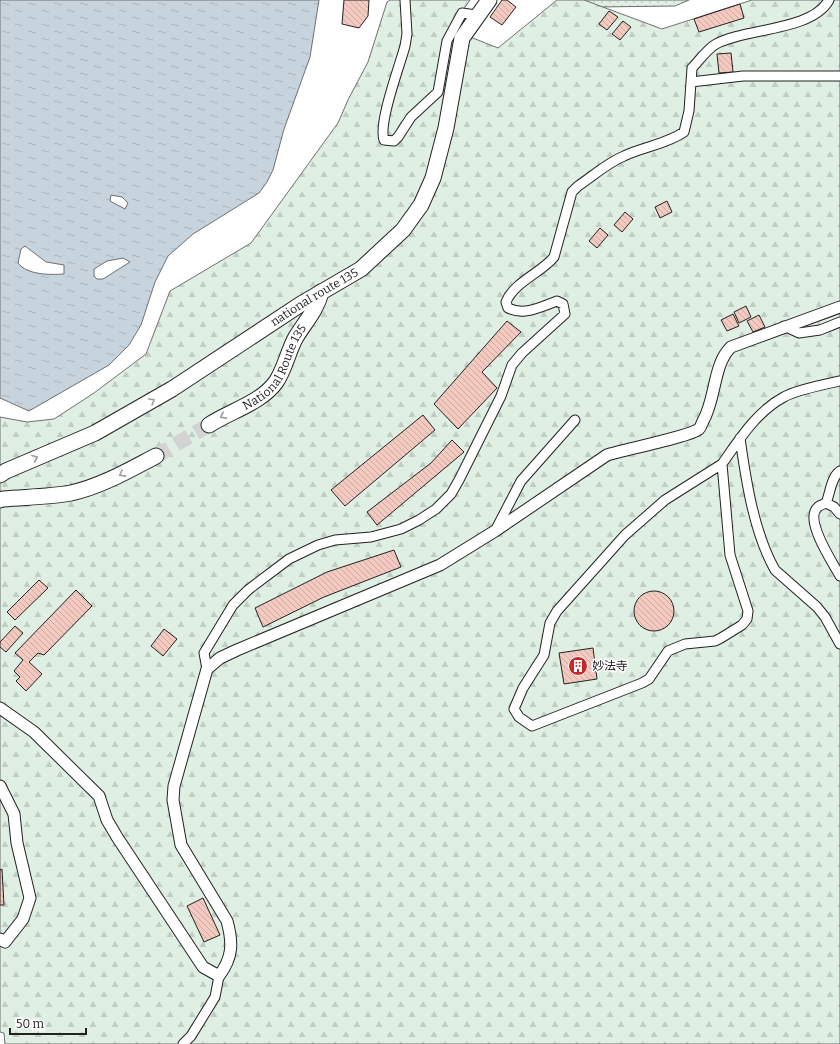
<svg xmlns="http://www.w3.org/2000/svg" width="840" height="1044" font-family="Bitter,'Noto Sans JP',serif">
	<style>
		.grass { fill: url(#grass-dots); stroke: #6f6f6f }
		.forest { fill: url(#forest-firs); stroke: #6f6f6f }
		.water { fill: url(#water-ripples); stroke: #6f6f6f; fill-rule: evenodd }
		.building { fill: url(#building-back-hatch); stroke: #222 }
		.lines { fill: none; stroke-linecap: round; stroke-linejoin: round }
		.trunk-tunnel { stroke: #d3d3d3; stroke-width: 15; stroke-dasharray: 15 8; stroke-linecap: butt }
		.minor-casing { stroke: #222; stroke-width: 11 }
		.tertiary-casing { stroke: #222; stroke-width: 13 }
		.trunk-casing { stroke: #222; stroke-width: 17 }
		.minor { stroke: #fff; stroke-width: 9 }
		.tertiary { stroke: #fff; stroke-width: 11 }
		.trunk { stroke: #fff; stroke-width: 15 }
		.oneway { stroke: #9c9c9c }
		.labels { text-anchor: middle; stroke-width: 3; stroke-linejoin: round; paint-order: stroke }
		.street-label { font-size: 12px; fill: #222; stroke: #fff }
		.poi-label { font-size: 12px; fill: #222; stroke: #fff; text-anchor: start }
	</style>
	<defs>
		<pattern id="grass-dots" width="8" height="8" patternUnits="userSpaceOnUse"><rect width="8" height="8" fill="#e0efe3"/><path d="M2 2h.1M6 6h.1" fill="none" stroke="#c0cdc2" stroke-width="1.8" stroke-linecap="round"/></pattern>
		<pattern id="forest-firs" width="22" height="20" patternUnits="userSpaceOnUse"><rect width="22" height="20" fill="#e0efe3"/><path d="M5 1l3.5 6h-7zM16 11l3.5 6h-7z" fill="#c0cdc2"/></pattern>
		<pattern id="water-ripples" width="26" height="14" patternUnits="userSpaceOnUse"><rect width="26" height="14" fill="#c7d3dd"/><path d="M2 4q2-2 4 0t4 0M15 11q2-2 4 0t4 0" fill="none" stroke="#abb5bd"/></pattern>
		<pattern id="building-back-hatch" width="6" height="6" patternUnits="userSpaceOnUse"><rect width="6" height="6" fill="#f3c9c0"/><path d="M-1 5l2 2M0 0l6 6M5-1l2 2" fill="none" stroke="#d0aca5"/></pattern>
	</defs>
	<rect width="100%" height="100%" fill="#fff"/>
	<!-- grass -->
	<path class="grass" d="M581 0H689L675 6 597 7Z"/>
	<!-- forest -->
	<path class="forest" d="M390 0H470L450 29 498 48 557 0H584L662 29 752 0H840V1044H5L4 1033 0 1032V417L27 422 54 419 94 393 146 354 170 291 251 243 338 123 348 100 368 62 387 2Z"/>
	<!-- water -->
	<path class="water" d="M0 0H319L310 57 284 129 273 170 267 182 259 193 193 234 168 256 155 282 141 325 129 345 109 365 29 411 0 398ZM111 195 122 197 128 203 125 209 110 201ZM25 246 46 262 64 265V274C50 275 27 275 18 263L21 249ZM123 258 130 262 103 279H97L94 276V269L107 261Z"/>
	<!-- building -->
	<path class="building" d="M344 0H369L368 16 359 28 342 24Z
		M502 0H507L516 7 502 25 490 17Z
		M740 4 744 18 699 32 694 19Z
		M609 11 618 17 607 30 599 24Z
		M623 21 631 27 620 40 612 34Z
		M731 53 733 72 719 73 717 54Z
		M667 201 672 212 660 218 655 207Z
		M625 212 633 219 622 232 614 225Z
		M600 228 608 235 597 248 589 241Z
		M746 306 751 317 739 323 734 312Z
		M733 314 739 326 727 331 721 320Z
		M759 315 765 327 753 332 747 321Z
		M507 321 521 332 482 372 497 388 458 429 434 404Z
		M423 415 435 430 345 506 331 490Z
		M452 440 464 452 377 525 367 512 431 463Z
		M394 550 401 567 324 597 263 627 255 608 327 572Z
		M39 580 48 588 15 620 7 612Z
		M76 590 92 606 44 655 38 653 29 662 42 674 26 691 16 681 20 677 14 671 23 660 15 653Z
		M634 611a20 20 0 1 1 40 0a20 20 0 1 1-40 0Z
		M15 626 23 633 6 652 0 647V642Z
		M164 629 177 639 163 656 151 646Z
		M593 648 597 679 564 684 559 653Z
		M2 869 4 905H0V870Z
		M203 898 220 935 204 942 187 906Z"/>
	<g class="lines">
		<!-- trunk-tunnel -->
		<path class="trunk-tunnel" d="M156 456 209 425"/>
		<!-- minor casing -->
		<g class="minor-casing">
			<path id="minor" d="M405 0 407 34 405 46C400 65 378 123 384 140L394 141 398 137 411 117 438 92 447 41 462 13 476 15
				M691 82 743 76H840
				M784 326 799 333 820 330 840 322
				M740 438C746 481 754 533 775 570L817 607 825 617 840 644
				M722 464 730 555 748 611 747 619 742 625 721 638 715 641 685 644 668 651 649 679 642 683 532 726 519 717 514 709 523 688 544 655 550 623 557 611 625 535 665 500Z
				M722 464C739 440 757 411 784 397 796 390 826 384 840 381
				M840 471C831 477 830 494 826 503 824 504 820 505 818 507 803 519 833 563 840 576
				M826 503 834 507 840 514
				M495 531 521 481 575 420
				M207 669 204 653 233 605 248 590 289 559 318 545 335 540 371 537 401 529 419 520 436 509 451 494 459 480 501 396 512 365 522 353 565 314 563 304 557 301C540 307 525 316 508 308L506 302C514 282 541 273 554 257L572 192 578 186C593 176 607 163 624 156 643 147 667 144 684 132L689 111 692 68C699 61 707 49 716 44 745 28 812 31 829 0
				M183 1044 191 1036 215 997 219 976"/>
		</g>
		<!-- tertiary casing -->
		<g class="tertiary-casing">
			<path id="tertiary" d="M0 708 34 732 99 796 107 820 117 837 203 967 219 976C233 957 233 943 227 921L181 845 173 800 174 786 207 669 220 658 237 650 440 565 495 531 607 455C623 450 691 436 699 429 701 427 702 423 703 421 716 399 713 364 731 347L840 307
				M0 786 14 814 17 843 30 898 23 919 5 942 0 939"/>
		</g>
		<!-- trunk casing -->
		<g class="trunk-casing">
			<g id="trunk">
				<path id="s1" d="M209 425C230 411 261 403 276 382 285 369 288 351 296 337 305 322 317 310 321 292"/>
				<path id="s2" d="M0 475 6 471 95 433 172 389 301 304 361 269 403 230 421 205 433 178 446 128 462 38 489 0"/>
				<path d="M0 500 3 499C25 497 49 497 71 493 102 486 129 470 156 456"/>
			</g>
		</g>
		<!-- minor -->
		<use href="#minor" class="minor"/>
		<!-- tertiary -->
		<use href="#tertiary" class="tertiary"/>
		<!-- trunk -->
		<use href="#trunk" class="trunk"/>
	</g>
	<!-- one-way arrows -->
	<defs><path id="oneway-chevron" d="M-2-3.5L2.5 0L-2 3.5" fill="none" stroke-width="1.6" stroke-linecap="round" stroke-linejoin="round"/></defs>
	<g class="oneway">
		<use href="#oneway-chevron" transform="translate(152 401) rotate(-30)"/>
		<use href="#oneway-chevron" transform="translate(223 416) rotate(152)"/>
		<use href="#oneway-chevron" transform="translate(35 458) rotate(-23)"/>
		<use href="#oneway-chevron" transform="translate(122 474) rotate(152)"/>
	</g>
	<!-- icons -->
	<defs>
		<g id="building-disc" transform="scale(1)"><circle r="9.5" fill="#c62828" stroke="#fff"/><path d="M-4-6H4V6H1V3H-1V6H-4ZM-2.5-4.3h1.7v1.8h-1.7ZM.8-4.3h1.7v1.8H.8ZM-2.5-1h1.7V.8h-1.7ZM.8-1h1.7V.8H.8Z" fill="#fff"/></g>
	</defs>
	<g fill-rule="evenodd">
		<use href="#building-disc" x="578" y="666"/>
	</g>
	<g class="labels">
		<!-- street labels -->
		<g class="street-label">
			<text dy="4" stroke="none"><textPath href="#s2" startOffset="362">national route 135</textPath></text>
			<text dy="4" stroke="none"><textPath href="#s1" startOffset="91">National Route 135</textPath></text>
		</g>
		<!-- poi labels -->
		<g class="poi-label">
			<text x="592" y="670">妙法寺</text>
		</g>
	</g>
	<!-- scale -->
	<path d="M10 1028v6h76v-6" fill="none" stroke="#222222" stroke-width="2"/>
	<text x="16" y="1028" font-size="12" fill="#222222" stroke="#ffffff" stroke-width="3" paint-order="stroke">50 m</text>
</svg>
